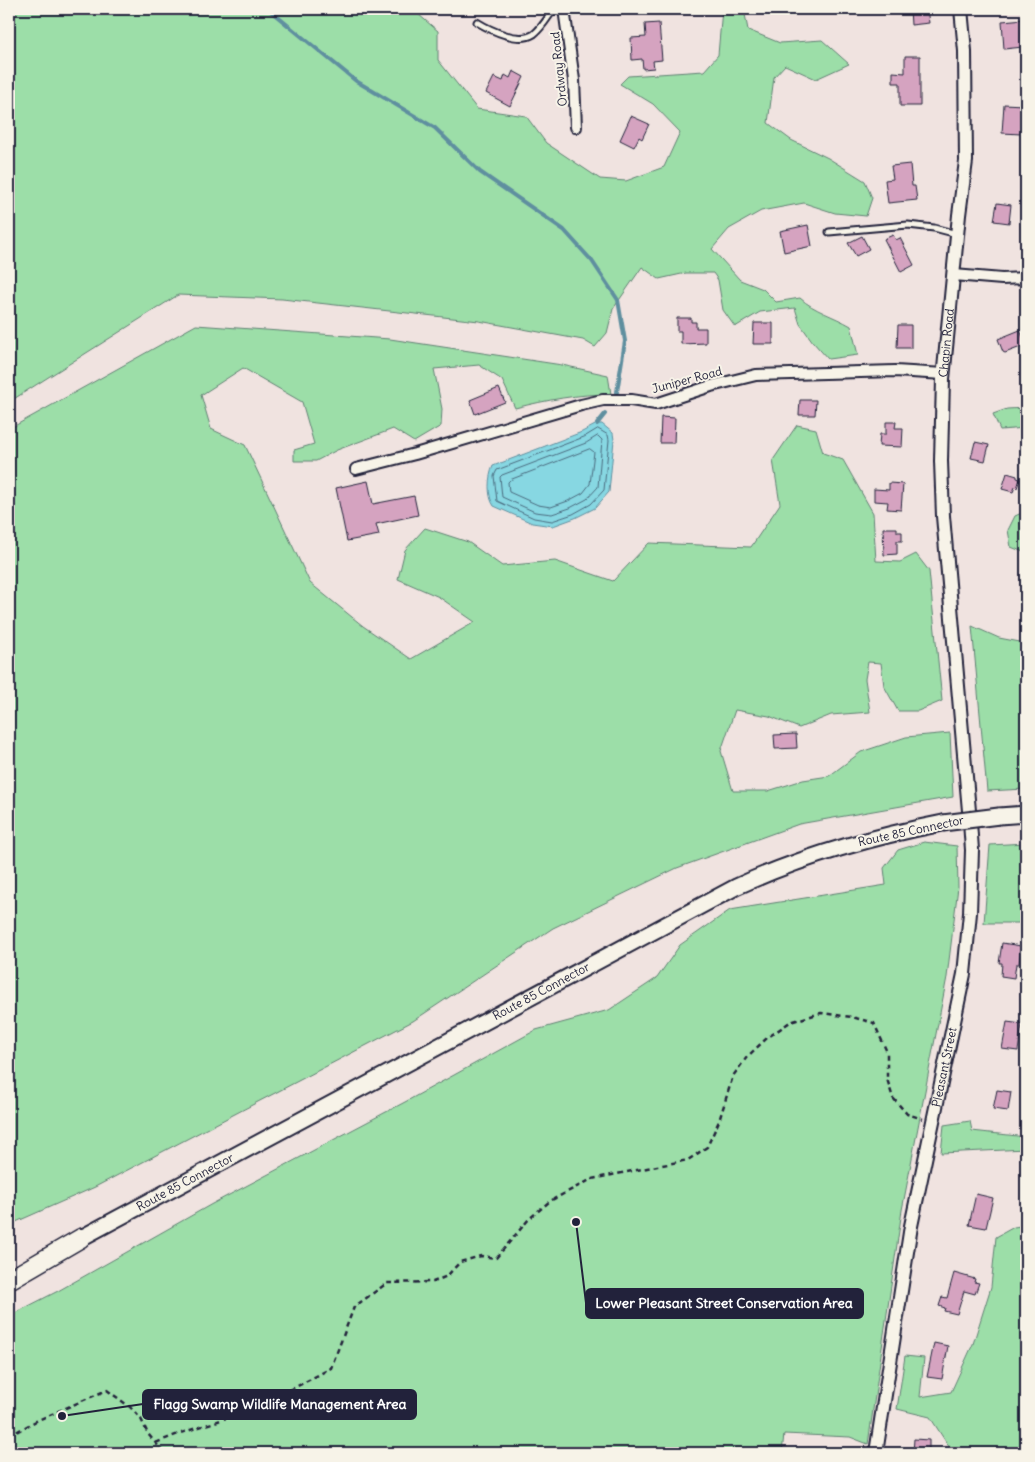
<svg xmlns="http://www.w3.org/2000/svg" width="1035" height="1462" font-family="Delius,sans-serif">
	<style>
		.green { fill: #9cdea8; stroke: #5f8072 }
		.water { fill: #87d7e2; stroke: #5f8f9f }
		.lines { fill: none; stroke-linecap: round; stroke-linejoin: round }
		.shore { stroke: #4a6a7e; stroke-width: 1 }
		.stream { stroke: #5f8f9f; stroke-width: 4 }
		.building { fill: #d5a3c0; stroke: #22223b }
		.service-casing { stroke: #22223b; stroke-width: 9 }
		.minor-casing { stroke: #22223b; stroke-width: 14 }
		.tertiary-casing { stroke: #22223b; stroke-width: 16 }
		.primary-casing { stroke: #22223b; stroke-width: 19 }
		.motorway-casing { stroke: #22223b; stroke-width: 21 }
		.path { stroke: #22223b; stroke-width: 2.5; stroke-dasharray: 5 4; stroke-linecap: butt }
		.service { stroke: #f7f3e8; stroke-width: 5 }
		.minor { stroke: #f7f3e8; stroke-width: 10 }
		.tertiary { stroke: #f7f3e8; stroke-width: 12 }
		.primary { stroke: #f7f3e8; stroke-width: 15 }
		.motorway { stroke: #f7f3e8; stroke-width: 18 }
		.primary-bridge-casing { stroke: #22223b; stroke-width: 19; stroke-linecap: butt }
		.primary-bridge { stroke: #f7f3e8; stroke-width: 15 }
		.labels { text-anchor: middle; stroke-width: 4; stroke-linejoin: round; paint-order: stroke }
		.street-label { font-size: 12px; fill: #22223b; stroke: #f7f3e8 }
		.leader { fill: none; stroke: #22223b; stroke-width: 2 }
		.callout-dot { fill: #22223b; stroke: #f7f3e8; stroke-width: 2 }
		.callout { fill: #22223b; stroke: #22223b; stroke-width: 2 }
		.callout-label { font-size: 14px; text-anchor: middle; font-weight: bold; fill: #fff }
	</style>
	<rect width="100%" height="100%" fill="#f0e3e0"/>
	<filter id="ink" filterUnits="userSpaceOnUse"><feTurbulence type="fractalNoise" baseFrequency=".02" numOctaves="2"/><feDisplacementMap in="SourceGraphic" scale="10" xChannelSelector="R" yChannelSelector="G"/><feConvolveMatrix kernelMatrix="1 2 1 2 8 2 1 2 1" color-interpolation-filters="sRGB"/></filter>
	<g filter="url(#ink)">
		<!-- green -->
		<path class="green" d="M9 9H412L438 31V60L477 109 526 116 546 143 600 179 626 181 664 167 680 132 653 104 620 84 628 76 704 71 718 55 722 9H744L748 30 780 43 822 40 849 64 816 79 785 65 774 77 768 123 791 140 828 158 865 181 872 198 866 216 835 213 804 203 761 211 729 229 712 249 740 280 763 289 776 302 800 298C814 311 834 316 851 326L858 355 828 359 813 342 800 324 795 308 760 312 735 327 723 310 718 280 713 273H686L659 279 642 267 613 309 607 333 595 347 583 340 479 321 282 299 178 295 9 402Z
			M196 325 390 339 562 365 608 375 611 394C578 394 547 400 515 408L502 380 479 365 434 369 442 409 441 426 414 442 393 429 337 450 316 461H294V450L314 444 302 402 243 368 201 395 211 429 245 445 310 583 363 626 411 659 475 622 439 597 398 579 405 550 425 528 468 542 502 566 555 561 613 581 649 543 751 547 780 504 773 460 797 425 816 429 823 453 843 460 873 513 876 561 900 562 916 554 929 571 942 701 918 711H898L884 686 881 663 868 662 865 679 870 712 831 715 799 728 769 716 735 710 721 751 733 791H768L803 780 829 776 861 752 906 737 950 733 953 797 799 824 677 868 553 928 413 1021 95 1187 9 1225V429Z
			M1026 408V428L1000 430 993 414 1007 409Z
			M1026 511V553L1011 547 1008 530 1015 516Z
			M972 626 999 638 1025 643 1024 665 1026 667V789L987 791Z
			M924 842 957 846 958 887 947 977 902 1210 868 1444 850 1437 784 1434 782 1453H9V1316L58 1291 212 1204 405 1102 536 1030 609 1010 657 978 680 945 730 910 886 885 884 868 898 850Z
			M1026 843V919L1018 923H984L990 845Z
			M970 1121 972 1131 1026 1137V1149L941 1153 944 1125Z
			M1026 1225V1453H953L930 1417 897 1409 905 1356 924 1358 920 1397 951 1392 973 1344 991 1287 996 1237 1014 1227Z"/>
		<!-- water -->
		<path class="water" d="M597 424H602L613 433 614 440 609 492 595 508 575 518 553 526 532 523 494 506C487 496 488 477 493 466L582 432Z"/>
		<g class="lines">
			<!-- shore -->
			<path class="shore" d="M598 429 608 435 609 440 604 490 591 504 573 514 552 521 534 518 497 501 494 476 497 470 584 437Z
				M598 436 602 440 598 487 587 499 570 508 552 514 535 512 502 497 500 477 502 475 586 443Z
				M590 449 594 452 590 484 583 493 568 501 551 507 538 505 509 492 508 482 510 480Z"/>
			<!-- stream -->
			<path class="stream" d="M268 9 356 81 435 128 480 172 564 230 592 261 618 300 625 341 617 392
				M597 424 605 414"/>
		</g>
		<!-- building -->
		<path class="building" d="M910 9H927L929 23 911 25Z
			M1025 19 1026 30 1022 31 1023 47 1004 49 1002 21Z
			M659 23 662 60 653 61 654 68 643 69 642 59 632 60 631 38 646 37 645 24Z
			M905 56H920V106H900V83H893V72L905 73Z
			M513 71 524 77 510 106 486 93 494 77 503 81 505 75 510 78Z
			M1004 104 1023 105 1021 134 1002 133Z
			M631 116 649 124 642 139 639 137 634 147 620 140Z
			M910 164 912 186H915L917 200 888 203 885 180 893 179 891 166Z
			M997 203 1011 205 1009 223 994 221Z
			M808 225 812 246 784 252 780 231Z
			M893 235 896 240 900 238 914 265 901 272 884 239Z
			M862 236 869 249 856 256 848 243Z
			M677 318H691V322H696V328H706V343L681 344V331H677Z
			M754 323H773V344H753Z
			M898 325H911V348H897Z
			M1020 330 1026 345 1005 353 1003 352 998 339Z
			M499 388 505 402 475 414 470 400Z
			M800 400H816L815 415H799Z
			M661 417 675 418 674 443H660Z
			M886 422H896L895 428H903L902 447 879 446 880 434H886Z
			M975 442 989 445 985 461 971 458Z
			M1007 473 1017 476V478L1020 479 1017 488 1015 487 1013 492 1002 489Z
			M368 481 373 504 414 496 418 515 376 524 379 535 347 541 336 488Z
			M889 483 903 484 901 510 887 509 888 502 874 501V489L889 490Z
			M883 528H897V532H902V541H897V554L884 555Z
			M796 734 797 748 775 749 774 735Z
			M1002 943 1021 946 1019 964H1016L1014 978 1001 976 1002 963H999Z
			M1007 1022 1022 1024 1018 1051 1002 1049Z
			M997 1090 1011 1092 1008 1111 993 1109Z
			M976 1194 993 1198 986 1228 969 1225Z
			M954 1273 975 1279 974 1282 979 1283 975 1294 964 1291 957 1314 944 1311 945 1308 939 1306 942 1297 947 1298Z
			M934 1343 948 1346 942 1379 927 1377Z
			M914 1439 929 1440V1453H913Z"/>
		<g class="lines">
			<!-- service casing -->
			<g class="service-casing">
				<path id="service" d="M477 22C490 30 519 44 534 34 542 28 548 17 554 9
					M829 232 908 225 934 228 957 234"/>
			</g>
			<!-- minor casing -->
			<g class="minor-casing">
				<path id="minor" d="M564 9 574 80 576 127
					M954 275 1002 279 1026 278
					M356 469 415 454 581 405 603 400H631L656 404 711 386 756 375 895 371 944 374"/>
			</g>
			<!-- tertiary casing -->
			<g class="tertiary-casing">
				<g id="tertiary">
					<path id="s1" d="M876 1453 911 1226 964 974 970 913 972 850 970 822 943 516 941 461 943 379 959 215 966 161 965 51 961 9"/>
				</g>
			</g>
			<!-- primary casing -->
			<g class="primary-casing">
				<g id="primary">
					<path d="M999 816 1026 814"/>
					<path id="s2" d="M81 1238 736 887C803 856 871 837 943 823"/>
				</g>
			</g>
			<!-- motorway casing -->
			<g class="motorway-casing">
				<path id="motorway" d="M9 1280 81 1238"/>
			</g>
			<!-- path -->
			<path class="path" d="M9 1436 36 1421 107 1390 130 1407 141 1419 148 1434 164 1453
				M156 1443C180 1432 205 1426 229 1417 265 1404 298 1386 331 1368L354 1307 387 1283 433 1282 447 1276 460 1262 481 1256 496 1258 529 1219 550 1201 592 1179 688 1160 707 1147 719 1121 733 1076 747 1057 767 1038 790 1022 821 1013 852 1017 874 1023 887 1052V1079L893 1098 907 1114 923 1119"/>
			<!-- service -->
			<use href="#service" class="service"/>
			<!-- minor -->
			<use href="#minor" class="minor"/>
			<!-- tertiary -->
			<use href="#tertiary" class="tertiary"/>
			<!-- primary -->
			<use href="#primary" class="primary"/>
			<!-- motorway -->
			<use href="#motorway" class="motorway"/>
			<!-- primary-bridge casing -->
			<g class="primary-bridge-casing">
				<path id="primary-bridge" d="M943 823 999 816"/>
			</g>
			<!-- primary-bridge -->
			<use href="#primary-bridge" class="primary-bridge"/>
		</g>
	</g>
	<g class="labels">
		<!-- street labels -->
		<g class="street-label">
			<text transform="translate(559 69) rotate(-96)" y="4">Ordway Road</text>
			<text dy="4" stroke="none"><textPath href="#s1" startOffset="1120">Chapin Road</textPath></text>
			<text transform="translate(687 380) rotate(-15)" y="4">Juniper Road</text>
			<text transform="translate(911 831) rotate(-12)" y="4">Route 85 Connector</text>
			<text dy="4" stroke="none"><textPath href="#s2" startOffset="522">Route 85 Connector</textPath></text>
			<text dy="4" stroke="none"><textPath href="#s1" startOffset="392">Pleasant Street</textPath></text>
			<text dy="4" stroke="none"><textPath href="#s2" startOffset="118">Route 85 Connector</textPath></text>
		</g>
	</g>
	<!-- callouts -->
	<path class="leader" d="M576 1222L586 1303M62 1416L143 1404"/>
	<g class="callout-dot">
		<circle cx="576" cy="1222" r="5"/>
		<circle cx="62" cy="1416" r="5"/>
	</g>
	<g class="callout">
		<rect x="586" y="1289" width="277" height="29" rx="5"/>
		<rect x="143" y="1390" width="273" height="29" rx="5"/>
	</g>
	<g class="callout-label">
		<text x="724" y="1308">Lower Pleasant Street Conservation Area</text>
		<text x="280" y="1409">Flagg Swamp Wildlife Management Area</text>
	</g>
	<!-- margin -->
	<rect width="1035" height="1462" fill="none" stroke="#f7f3e8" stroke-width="30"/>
	<rect x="15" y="15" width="1005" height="1432" fill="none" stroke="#22223b" stroke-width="2" filter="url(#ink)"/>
</svg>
